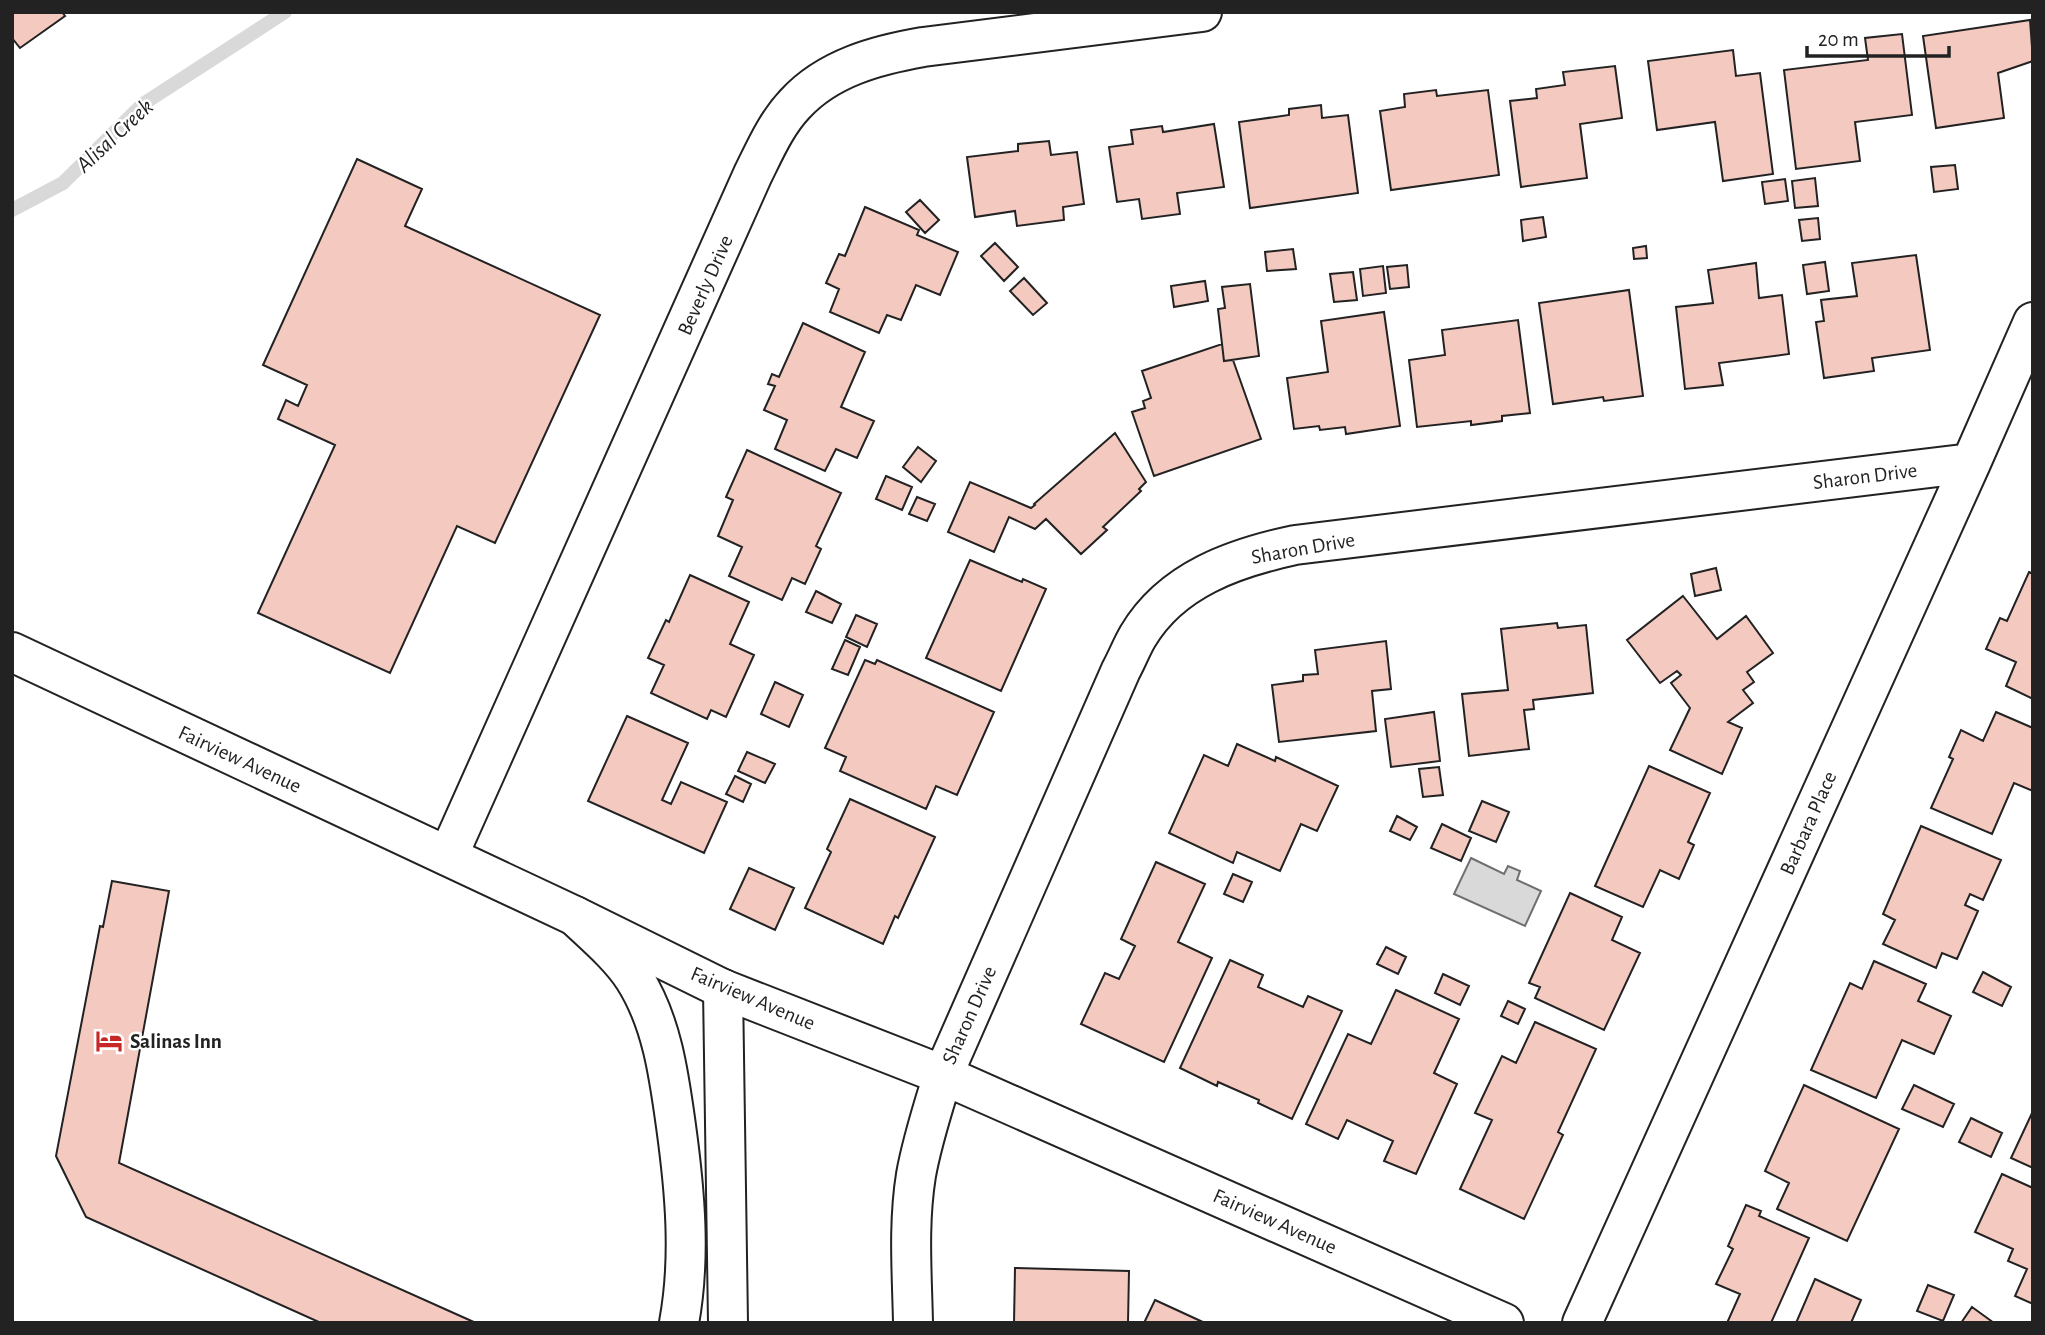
<svg xmlns="http://www.w3.org/2000/svg" width="2045" height="1335" font-family="'Alegreya Sans',sans-serif">
	<style>
		.water { fill: #d9d9d9; stroke: #6f6f6f; stroke-width: 2 }
		.lines { fill: none; stroke-linecap: round; stroke-linejoin: round }
		.stream { stroke: #d9d9d9; stroke-width: 14 }
		.building { fill: #f3c9c0; stroke: #222; stroke-width: 2 }
		.minor-casing { stroke: #222; stroke-width: 42 }
		.trunk-casing { stroke: #222; stroke-width: 42 }
		.motorway-casing { stroke: #222; stroke-width: 42 }
		.minor { stroke: #fff; stroke-width: 38 }
		.trunk { stroke: #fff; stroke-width: 38 }
		.motorway { stroke: #fff; stroke-width: 38 }
		.labels { text-anchor: middle; stroke-width: 5; stroke-linejoin: round; paint-order: stroke }
		.street-label { font-size: 21px; fill: #222; stroke: #fff }
		.poi-label { font-size: 21px; font-weight: bold; fill: #222; stroke: #fff; text-anchor: start }
		.water-label { font-size: 23px; font-style: italic; fill: #222; stroke: #fff }
	</style>
	<rect width="100%" height="100%" fill="#fff"/>
	<!-- water -->
	<path class="water" d="M1471 858 1504 874 1508 866 1520 871 1517 880 1541 891 1525 926 1454 894Z"/>
	<g class="lines">
		<!-- stream -->
		<path class="stream" d="M12 210 63 183 143 104 285 12"/>
	</g>
	<!-- building -->
	<path class="building" d="M12 12H62L65 16 20 48 12 38Z
		M2030 20 2033 61 1998 73 2004 118 1936 128 1923 36Z
		M1902 34 1912 115 1855 122 1860 161 1796 169 1784 70 1868 60 1865 38Z
		M1733 50 1736 76 1760 73 1773 174 1723 181 1715 122 1657 130 1648 61Z
		M1615 66 1622 118 1580 124 1587 178 1521 187 1510 101 1537 98 1536 89 1565 85 1563 72Z
		M1436 90 1437 96 1488 90 1499 175 1391 190 1380 111 1405 107 1404 94Z
		M1321 105 1322 118 1348 115 1358 193 1250 208 1239 122 1289 115V109Z
		M1214 124 1224 187 1177 193 1180 214 1142 219 1139 199 1117 202 1109 147 1133 144 1131 130 1162 126 1163 132Z
		M1049 141 1051 155 1077 152 1084 204 1063 207 1064 220 1017 226 1015 211 975 217 967 157 1018 151V144Z
		M357 159 422 189 405 226 600 315 495 543 457 526 390 673 258 613 335 445 278 419 286 400 298 406 307 385 263 365Z
		M1955 165 1958 189 1934 192 1931 167Z
		M1815 178 1818 206 1795 208 1792 181Z
		M1785 179 1788 201 1765 204 1762 182Z
		M920 200 939 220 925 233 906 212Z
		M865 207 919 230 917 235 958 252 940 295 916 285 901 320 887 315 879 333 830 312 839 289 826 283 839 254 845 256Z
		M1543 217 1546 237 1523 241 1521 220Z
		M1818 218 1820 239 1802 241 1799 220Z
		M995 243 1018 267 1004 281 981 256Z
		M1646 246 1647 258 1634 259 1633 248Z
		M1293 249 1296 269 1267 271 1265 252Z
		M1916 255 1930 350 1872 358 1874 371 1824 378 1816 322 1824 321 1821 300 1857 296 1852 263Z
		M1825 262 1829 291 1807 294 1803 265Z
		M1756 263 1759 298 1782 295 1789 354 1719 363 1723 385 1685 389 1676 307 1713 303 1708 270Z
		M1407 265 1409 287 1390 289 1387 267Z
		M1383 266 1386 293 1363 296 1360 269Z
		M1353 272 1357 300 1334 302 1330 274Z
		M1024 278 1047 303 1033 315 1010 291Z
		M1205 281 1208 301 1174 307 1171 286Z
		M1250 284 1259 356 1224 361 1218 309 1225 308 1222 287Z
		M1629 290 1643 396 1604 401 1603 397 1553 404 1539 303Z
		M1384 312 1400 426 1346 434 1345 427 1320 430 1319 426 1294 429 1287 378 1328 372 1321 321Z
		M1518 320 1530 413 1502 416V421L1471 425V421L1417 427 1409 360 1445 355 1442 330Z
		M803 323 865 352 841 407 874 421 857 458 836 449 825 471 775 449 787 420 764 410 775 386 768 384 772 374 779 377Z
		M1222 344 1224 361 1233 360 1261 439 1154 476 1132 412 1145 408 1143 401 1151 398 1142 371Z
		M1115 433 1146 482 1139 489 1141 491 1103 527 1107 530 1081 554 1046 519 1035 529 1009 517 994 552 948 532 970 482 1031 508 1035 505 1034 504Z
		M918 447 936 461 921 482 903 467Z
		M747 450 841 493 816 546 821 549 805 584 792 578 782 600 729 576 742 547 718 536 733 500 726 497Z
		M886 476 912 487 902 510 876 499Z
		M917 497 935 504 927 521 909 514Z
		M970 560 1022 582 1023 579 1046 589 1001 691 926 658Z
		M1716 568 1721 590 1695 596 1691 574Z
		M2029 572 2033 574V699L2006 686 2016 662 1986 649 2000 618 2007 621Z
		M690 575 749 602 730 644 754 655 726 717 711 710 707 719 651 693 664 665 648 658 666 620 669 622Z
		M816 591 841 604 832 623 806 612Z
		M1683 596 1717 639 1746 616 1773 653 1747 672 1754 682 1743 690 1753 703 1728 722 1742 728 1722 774 1670 750 1690 708 1671 683 1681 675 1677 671 1660 683 1627 640Z
		M856 615 877 624 867 647 846 637Z
		M1557 623 1558 628 1586 625 1593 693 1533 700 1534 709 1524 710 1529 749 1469 756 1462 694 1508 690 1501 629Z
		M845 640 860 647 848 675 832 669Z
		M1386 641 1391 689 1372 691 1376 731 1279 742 1272 685 1303 681V675L1318 674 1315 650Z
		M865 660 875 664 877 660 994 712 957 795 936 786 926 809 840 771 846 757 825 748Z
		M775 682 803 695 789 727 761 714Z
		M1434 712 1440 761 1391 767 1385 719Z
		M1996 712 2033 728V791L2014 783 1992 834 1931 808 1953 759 1949 757 1961 730 1983 741Z
		M627 716 688 743 662 800 671 804 681 782 727 802 704 853 588 801Z
		M1237 744 1275 761 1276 757 1338 786 1317 831 1301 824 1280 871 1237 852 1233 863 1169 833 1204 755 1228 766Z
		M747 752 775 764 765 783 738 771Z
		M1649 766 1710 793 1688 842 1694 845 1679 879 1660 870 1643 907 1595 886Z
		M1439 767 1443 795 1423 797 1419 769Z
		M735 776 751 784 743 802 726 794Z
		M850 799 935 837 898 918 895 916 883 944 805 908 831 852 827 849Z
		M1482 801 1509 812 1496 842 1469 831Z
		M1397 816 1417 827 1410 840 1390 831Z
		M1442 824 1471 838 1461 861 1431 848Z
		M1921 826 2001 860 1983 900 1970 894 1965 905 1978 911 1957 959 1942 953 1936 968 1883 944 1895 920 1883 914Z
		M1156 862 1205 884 1178 942 1212 958 1164 1062 1081 1024 1105 973 1119 979 1135 946 1121 939Z
		M749 868 794 888 775 930 730 909Z
		M1233 874 1252 882 1243 902 1224 894Z
		M112 881 169 891 119 1163 476 1323H321L86 1217 56 1156 100 926 103 927Z
		M1570 893 1622 917 1612 940 1640 953 1604 1030 1535 998 1540 987 1529 983Z
		M1386 947 1406 957 1398 974 1377 964Z
		M1230 960 1263 975 1258 987 1303 1007 1308 996 1342 1011 1292 1119 1258 1103 1259 1100 1218 1082 1217 1086 1180 1068Z
		M1874 961 1926 984 1918 1001 1951 1016 1934 1054 1902 1040 1876 1098 1811 1070 1850 983 1862 989Z
		M1983 972 2011 987 2002 1006 1973 992Z
		M1443 974 1469 986 1460 1005 1435 993Z
		M1396 990 1459 1019 1434 1073 1457 1084 1416 1174 1384 1161 1393 1141 1347 1120 1338 1139 1306 1124 1348 1034 1371 1044Z
		M1508 1001 1525 1009 1518 1024 1501 1016Z
		M1535 1022 1596 1049 1558 1132 1563 1135 1524 1219 1460 1189 1492 1120 1475 1113 1502 1056 1516 1063Z
		M1804 1085 1899 1129 1847 1241 1777 1209 1789 1183 1765 1171Z
		M1914 1085 1954 1104 1943 1127 1902 1109Z
		M2033 1111V1168L2011 1158Z
		M1971 1118 2002 1133 1991 1157 1959 1142Z
		M2002 1174 2033 1188V1304L2015 1296 2027 1269 2008 1261 2013 1249 1975 1232Z
		M1746 1205 1761 1211 1759 1216 1809 1238 1771 1323H1727L1740 1294 1716 1284 1733 1249 1728 1246Z
		M1015 1268 1129 1271 1128 1323H1014Z
		M1815 1279 1861 1300 1851 1323H1796Z
		M1928 1285 1954 1295 1943 1321 1917 1311Z
		M1155 1300 1205 1323H1144Z
		M1972 1307 1994 1323H1961Z"/>
	<g class="lines">
		<!-- minor casing -->
		<g class="minor-casing">
			<path id="minor" d="M448 856 753 174C765 150 776 124 795 104 828 68 877 55 923 47L1202 12
				M723 989 943 1075 1504 1323
				M913 1323C912 1274 908 1224 916 1175 922 1141 933 1108 943 1075L1121 670C1127 659 1132 646 1138 636 1172 579 1235 558 1295 545L1971 463
				M1582 1323 1971 463 2033 322"/>
		</g>
		<!-- trunk casing -->
		<g class="trunk-casing">
			<path id="trunk" d="M12 652 575 916 723 989"/>
		</g>
		<!-- motorway casing -->
		<g class="motorway-casing">
			<path id="motorway" d="M575 916C595 935 619 955 634 978 662 1022 669 1075 676 1126 685 1191 691 1258 679 1323
				M723 989 728 1323"/>
		</g>
		<!-- minor -->
		<use href="#minor" class="minor"/>
		<!-- trunk -->
		<use href="#trunk" class="trunk"/>
		<!-- motorway -->
		<use href="#motorway" class="motorway"/>
	</g>
	<!-- icons -->
	<defs>
		<g id="hotel-bare" transform="scale(2.1)"><path d="M-6-4.5h1.5V1H6V5H4.5V3h-9V5H-6ZM-4 0a1.8 1.8 0 1 1 3.6 0ZM.5 0V-2.5h3Q6-2.5 6 0Z" fill="#c62828" stroke="#fff" stroke-width="2.5" paint-order="stroke"/></g>
	</defs>
	<g fill-rule="evenodd">
		<use href="#hotel-bare" x="109" y="1041"/>
	</g>
	<g class="labels">
		<!-- street labels -->
		<g class="street-label">
			<text transform="translate(705 285) rotate(-66)" y="7">Beverly Drive</text>
			<text transform="translate(1865 476) rotate(-7)" y="7">Sharon Drive</text>
			<text transform="translate(1303 548) rotate(-10)" y="7">Sharon Drive</text>
			<text transform="translate(240 759) rotate(25)" y="7">Fairview Avenue</text>
			<text transform="translate(1808 823) rotate(-66)" y="7">Barbara Place</text>
			<text transform="translate(753 998) rotate(23)" y="7">Fairview Avenue</text>
			<text transform="translate(969 1015) rotate(-66)" y="7">Sharon Drive</text>
			<text transform="translate(1275 1221) rotate(24)" y="7">Fairview Avenue</text>
		</g>
		<!-- poi labels -->
		<g class="poi-label">
			<text x="130" y="1048">Salinas Inn</text>
		</g>
		<!-- water labels -->
		<g class="water-label">
			<text transform="translate(114 135) rotate(-43)" y="8">Alisal Creek</text>
		</g>
	</g>
	<!-- border -->
	<rect width="2045" height="1335" fill="none" stroke="#222222" stroke-width="28"/>
	<!-- scale -->
	<path d="M1807 46v10h142v-10" fill="none" stroke="#222222" stroke-width="3.5"/>
	<text x="1818" y="46" font-size="21" fill="#222222" stroke="#ffffff" stroke-width="5" paint-order="stroke">20 m</text>
</svg>
